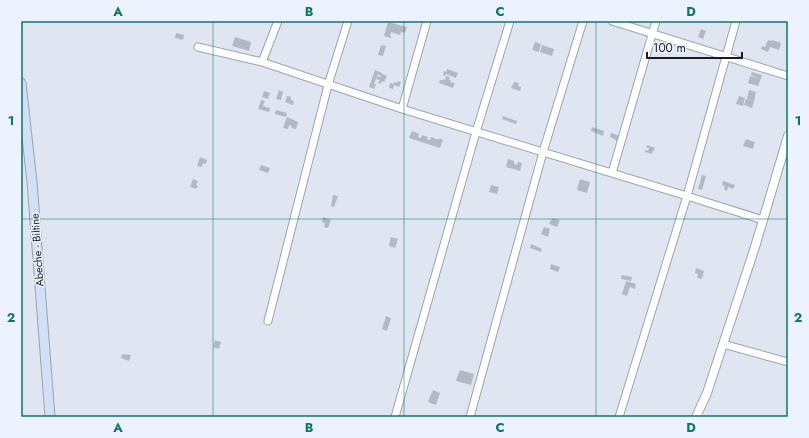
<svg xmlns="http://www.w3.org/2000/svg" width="809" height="438" font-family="Jost,sans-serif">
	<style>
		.building { fill: #b3b9c4 }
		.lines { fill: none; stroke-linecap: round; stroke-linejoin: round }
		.minor-casing { stroke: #9da3ad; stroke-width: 9 }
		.tertiary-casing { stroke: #9da3ad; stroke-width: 10 }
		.secondary-casing { stroke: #9da3ad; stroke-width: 11 }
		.minor { stroke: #fff; stroke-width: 7 }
		.tertiary { stroke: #fff; stroke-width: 8 }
		.secondary { stroke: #d3dff6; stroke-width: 9 }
		.grid { fill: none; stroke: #0f766e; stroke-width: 1; stroke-opacity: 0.55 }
		.labels { text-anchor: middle; stroke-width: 3; stroke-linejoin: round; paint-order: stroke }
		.street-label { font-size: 11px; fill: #181a1e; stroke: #edf3fe }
		.neatline { fill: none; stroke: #0f766e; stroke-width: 1.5 }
		.grid-label { font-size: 13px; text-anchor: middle; font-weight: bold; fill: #0f766e }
	</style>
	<rect width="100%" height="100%" fill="#e0e6f1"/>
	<!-- building -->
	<path class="building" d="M388 22 407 27 405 33 401 32 400 35 391 32 390 36H391V38L384 36Z
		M701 29 706 31 703 39 698 37Z
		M176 33 184 35 183 40 175 38Z
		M235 37 251 42 249 51 232 46Z
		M768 40 772 41 771 44 772 40 781 43 779 50 770 47 768 52 761 49 762 46 765 47Z
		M535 42 541 44 539 52 532 50Z
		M381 45 386 46 383 56 378 55Z
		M542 45 554 49 552 56 540 52Z
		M447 69 458 73 456 78 446 74 445 76 443 75 444 71 446 72Z
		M375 70 382 73V74L387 76 384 82 382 81 381 84 378 83 380 80 376 79 378 76 381 77V76L378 74 374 84H376L374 89 369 87Z
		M752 72 762 75 758 86 748 83 750 76 758 78 751 75Z
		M446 76 450 77 449 80H451L450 82 455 83 453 88 439 83 440 80H443V79L445 80Z
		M398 81 401 82 399 87 394 85 393 89 389 88 390 83 393 84 394 82 397 83Z
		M514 82 519 83 518 86 521 87 520 91 511 88Z
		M279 90 283 92 281 100 276 99Z
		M749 90 756 92 754 101 747 99Z
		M264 91 270 93 268 99 262 97Z
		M287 96 291 97V100L294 101 293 105 285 102Z
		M739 96 745 98 743 106 736 104Z
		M746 99 754 101 752 108 744 105Z
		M261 100 265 101 263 106 270 108 269 112 258 109Z
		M276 110 287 113 286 117 275 114Z
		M503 116 517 121 516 124 502 119Z
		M287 117 298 122 296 129 291 128 292 126 289 125 288 129 283 128Z
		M592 127 604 131 603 136 591 131Z
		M412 131 419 134 418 137 421 138 422 135 428 137 427 140H430L431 137 439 140V138L443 140 440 148 409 138Z
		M611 133 620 136 618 141 610 137Z
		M746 139 755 142 753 149 743 146Z
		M647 145 655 148 654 151 653 150 652 154 645 152V150L648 151 649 148 646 147Z
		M200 157 207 160 206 164 203 163 202 167 197 166Z
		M508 159 514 161V164L517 165 518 162 522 163 520 171 506 167Z
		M261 165 270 168 268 173 259 170Z
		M702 175 706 176 702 190 698 189Z
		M193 179 198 181 196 185 198 186 196 189 190 187Z
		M580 179 590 182 587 193 577 190Z
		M723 181 735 185 733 189 728 187 727 191 724 189 725 186 722 185Z
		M491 185 499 187 497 194 489 192Z
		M333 195 338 196 334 207 331 206Z
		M323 217 331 220 328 228 324 227 325 223 322 222Z
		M552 218 560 220 557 227 549 224Z
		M544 227 550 229 548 237 541 234Z
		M391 237 398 239 395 248 389 246Z
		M531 244 542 249 541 252 530 248Z
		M551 264 560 267 558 272 550 269Z
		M696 268 704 271 702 279 697 278 698 274 695 273Z
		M622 275 632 277 631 281 621 279Z
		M626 281 636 284 635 289 630 287 627 296 622 294Z
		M386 316 391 318 387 331 382 329Z
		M215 340 221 342 219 349 213 347Z
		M122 354 131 355 129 361 121 358Z
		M460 370 474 374 471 385 456 381Z
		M433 390 440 393 436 405 428 402Z"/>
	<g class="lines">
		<!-- minor casing -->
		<g class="minor-casing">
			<path id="minor" d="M612 21 788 76
				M198 47 262 62 402 109 687 196 763 220
				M262 62 278 21
				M402 109 427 21
				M612 173 656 21
				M268 321 328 85 348 21
				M723 344 788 362
				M395 417 476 132 510 21
				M470 417 543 152 583 21
				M619 417 687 196 736 21"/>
		</g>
		<!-- tertiary casing -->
		<g class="tertiary-casing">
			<path id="tertiary" d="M696 417 707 393 755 247 788 136"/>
		</g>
		<!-- secondary casing -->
		<g class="secondary-casing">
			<path id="secondary" d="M21 83 32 182 50 417"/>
		</g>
		<!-- minor -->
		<use href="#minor" class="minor"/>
		<!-- tertiary -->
		<use href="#tertiary" class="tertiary"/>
		<!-- secondary -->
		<use href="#secondary" class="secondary"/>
	</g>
	<!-- grid -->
	<path class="grid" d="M213 21V417M404 21V417M596 21V417M21 219H788"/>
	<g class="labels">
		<!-- street labels -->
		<g class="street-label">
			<text transform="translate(37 250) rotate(-94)" y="4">Abeche - Biltine</text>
		</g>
	</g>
	<!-- border -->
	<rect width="809" height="438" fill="none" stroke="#edf3fe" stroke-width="44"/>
	<!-- scale -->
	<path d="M647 52v6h95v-6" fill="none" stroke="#181a1e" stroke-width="2"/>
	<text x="653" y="52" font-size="12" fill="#181a1e" stroke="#edf3fe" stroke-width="3" paint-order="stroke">100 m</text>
	<rect x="22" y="22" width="765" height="394" class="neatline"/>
	<g class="grid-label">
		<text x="118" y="16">A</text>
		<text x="309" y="16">B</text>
		<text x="500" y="16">C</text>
		<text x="691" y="16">D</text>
		<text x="11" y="125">1</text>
		<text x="798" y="125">1</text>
		<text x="11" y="322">2</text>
		<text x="798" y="322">2</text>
		<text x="118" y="432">A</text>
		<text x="309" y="432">B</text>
		<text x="500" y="432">C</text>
		<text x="691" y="432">D</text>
	</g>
</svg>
